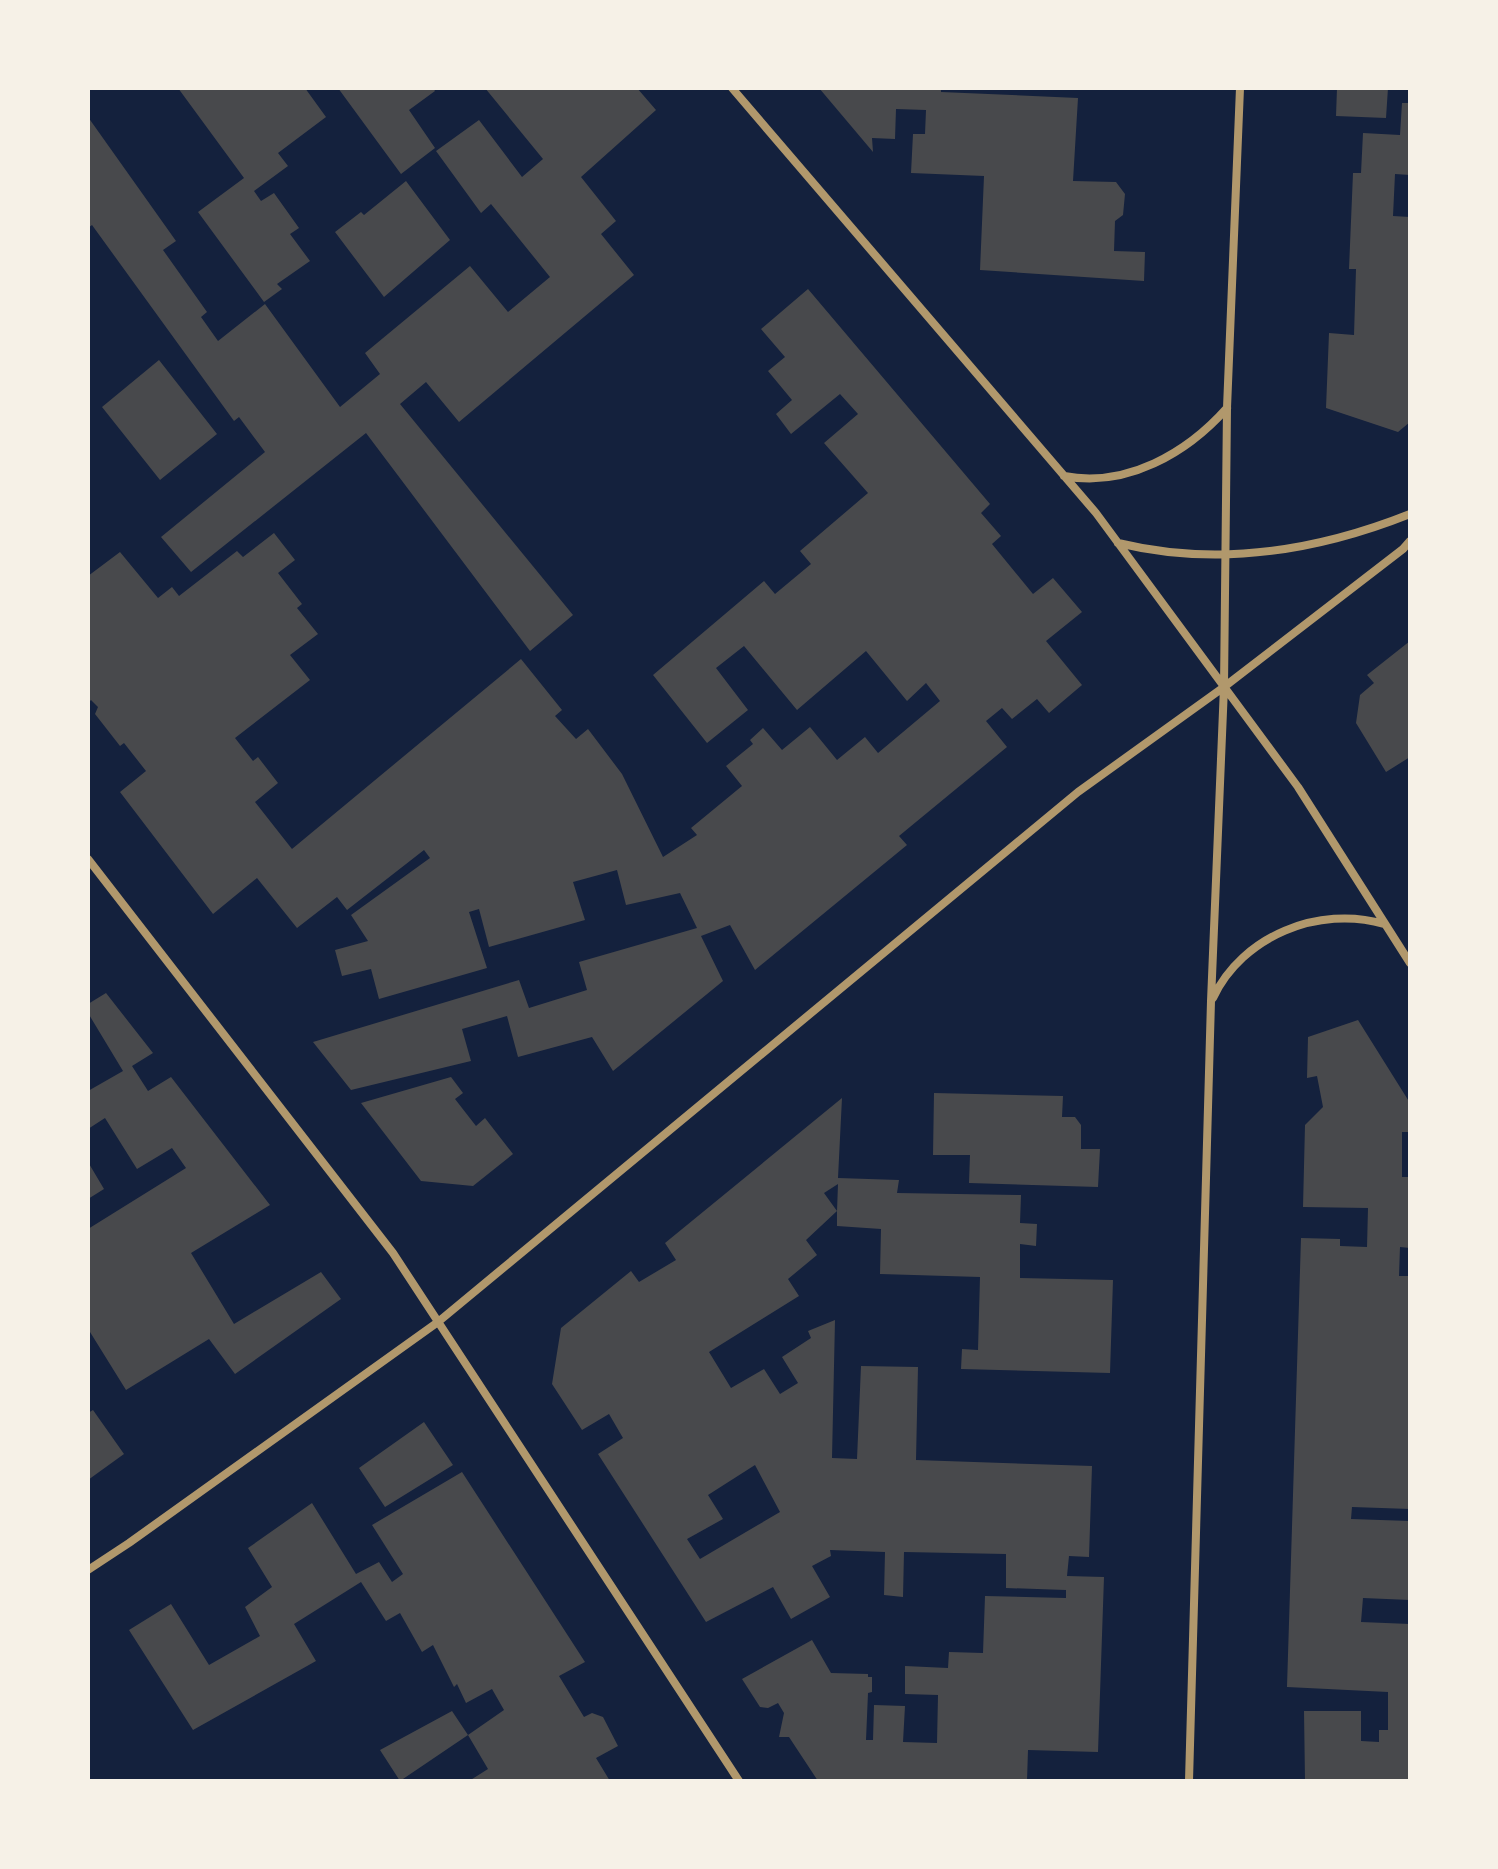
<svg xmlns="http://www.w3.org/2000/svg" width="1498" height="1869" font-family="'Nunito Sans',sans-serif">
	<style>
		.building { fill: #48494c; fill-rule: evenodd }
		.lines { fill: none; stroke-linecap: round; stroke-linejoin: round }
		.minor { stroke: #b1986c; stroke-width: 8 }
	</style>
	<rect width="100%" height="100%" fill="#14213d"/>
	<!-- building -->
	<path class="building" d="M178 88H305L326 117 278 153 288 166 254 191 261 201 274 193 299 228 290 234 310 261 277 284 282 289 264 302 198 212 244 178Z
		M338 88H433L435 91 409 110 435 148 401 174Z
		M485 88H637L656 110 581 177 616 221 601 234 634 275 459 422 426 382 400 404 573 615 530 651 366 433 191 572 161 537 265 452 239 417 234 421 92 225 88 228V117L176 241 163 250 207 312 201 317 218 341 265 304 340 407 380 374 365 353 470 266 508 312 550 277 491 204 481 213 436 151 479 120 522 177 543 159Z
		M819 88H941V92L1078 98 1073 181 1116 182 1125 194 1123 215 1115 221 1114 251 1145 252 1144 281 980 270 984 176 911 173 913 134H925L926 110 896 109 895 139 872 138 873 152Z
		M1337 88H1388L1386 118 1336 116Z
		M1402 103H1410V175L1395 174 1393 216 1410 217V422L1398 432 1326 408 1329 333 1354 335 1356 269H1349L1353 173H1361L1363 133 1400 135Z
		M406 181 450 240 384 297 335 232 361 212 364 215Z
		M808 289 990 504 981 513 1001 536 992 544 1033 594 1053 578 1082 612 1046 641 1082 685 1049 713 1037 699 1012 719 1002 708 986 721 1007 747 899 836 907 845 755 970 730 925 701 936 723 981 613 1071 592 1037 518 1057 507 1016 462 1029 471 1061 351 1090 313 1042 519 980 529 1008 587 990 579 962 697 928 680 893 626 905 617 870 573 882 585 920 489 947 479 909 469 912 487 968 379 999 371 969 342 976 335 950 368 941 351 915 430 858 424 850 347 910 337 897 297 928 257 878 213 914 120 792 146 771 124 743 120 746 95 714 98 707 91 700 88 703V576L120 552 158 598 172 587 179 596 237 551 243 557 274 533 295 560 278 573 302 604 297 608 318 634 290 655 310 680 235 738 253 761 258 757 278 783 255 802 292 849 521 659 562 710 555 716 576 739 588 729 622 774 663 857 697 835 691 828 742 786 726 766 753 744 750 740 763 728 782 750 810 727 837 760 865 737 878 753 940 701 926 683 907 701 866 651 797 710 744 646 716 668 748 710 707 743 653 675 764 581 775 594 811 564 800 551 868 493 824 443 858 414 840 394 791 434 776 414 792 400 768 371 785 357 761 329Z
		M159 360 217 434 160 480 102 407Z
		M1410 641V757L1386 772 1356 723 1360 695 1374 683 1367 675Z
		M106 993 153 1053 132 1066 148 1091 171 1077 270 1205 191 1253 234 1324 321 1272 341 1299 235 1374 209 1339 126 1390 90 1332 88 1334V1229L186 1168 172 1148 137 1169 105 1118 88 1129V1091L123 1071 88 1013V1004Z
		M1358 1020 1410 1103V1132H1402V1177H1410V1248L1400 1247 1399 1276H1410V1509L1352 1507 1351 1519 1410 1521V1600L1363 1598 1361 1622 1410 1624V1781H1305L1304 1711H1361V1741L1379 1742V1730H1388V1692L1287 1687 1301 1238 1340 1239V1246L1367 1247 1368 1208 1303 1207 1305 1125 1323 1107 1317 1076 1307 1078 1308 1037Z
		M451 1077 463 1093 455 1099 476 1126 485 1118 513 1154 473 1186 421 1181 361 1103Z
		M934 1093 1063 1096 1062 1117H1075L1081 1125V1149H1100L1098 1187 969 1183 970 1155H933Z
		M842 1098 838 1178 899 1180 897 1193 1021 1195 1020 1223 1037 1224 1036 1246 1020 1244V1278L1113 1280 1110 1373 961 1369 962 1349 978 1350 980 1277 880 1274 881 1229 837 1226V1211L838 1184 824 1193 837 1211 806 1240 817 1255 788 1279 799 1296 709 1352 731 1388 764 1369 780 1394 798 1383 782 1357 811 1338 808 1331 835 1320 832 1458 857 1459 861 1366 918 1367 916 1460 1092 1466 1089 1557 1069 1556 1067 1576 1104 1577 1098 1752 1028 1750 1027 1781H818L789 1737H779L784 1713 778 1703 768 1708 760 1707 742 1679 812 1640 831 1673 868 1674V1677H872V1692L868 1693 866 1740H873L874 1705 905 1706 903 1742 937 1743 938 1695 905 1694V1666L948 1668 949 1652 983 1653 985 1596 1066 1598V1590L1006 1588V1554L904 1552 903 1597 884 1595 885 1552 830 1550 831 1556 812 1566 830 1597 791 1619 773 1587 706 1622 598 1454 623 1438 609 1414 582 1430 552 1384 561 1328 631 1271 639 1282 676 1260 665 1243ZM755 1465 780 1512 700 1559 687 1539 723 1519 708 1495Z
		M88 1162 104 1189 88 1199Z
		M93 1410 124 1454 88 1480V1413Z
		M424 1422 453 1465 385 1507 359 1468Z
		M462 1472 585 1662 559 1676 584 1717 592 1713 603 1717 618 1746 596 1758 610 1781H469L488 1769 468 1735 504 1710 492 1689 466 1703 457 1684 454 1687 433 1645 422 1652 400 1613 386 1621 361 1582 294 1624 316 1661 193 1730 129 1630 171 1604 209 1665 260 1636 245 1607 272 1587 248 1548 312 1503 356 1574 379 1562 392 1582 403 1574 372 1525Z
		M452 1711 468 1735 400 1781 380 1750Z"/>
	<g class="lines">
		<!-- minor -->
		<path class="minor" d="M732 88 1096 513 1298 787 1410 963
			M1064 476C1127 488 1187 453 1227 408
			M1118 543C1217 567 1317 551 1410 514
			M88 859 393 1253 739 1781
			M1213 998C1242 936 1319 905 1384 924
			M88 1570 129 1543 438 1322 1078 792 1224 687 1403 549 1410 541
			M1189 1781 1211 1001 1224 687 1227 408 1240 88"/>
	</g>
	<!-- border -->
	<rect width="1498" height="1869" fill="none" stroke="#f6f1e7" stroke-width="180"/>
</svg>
